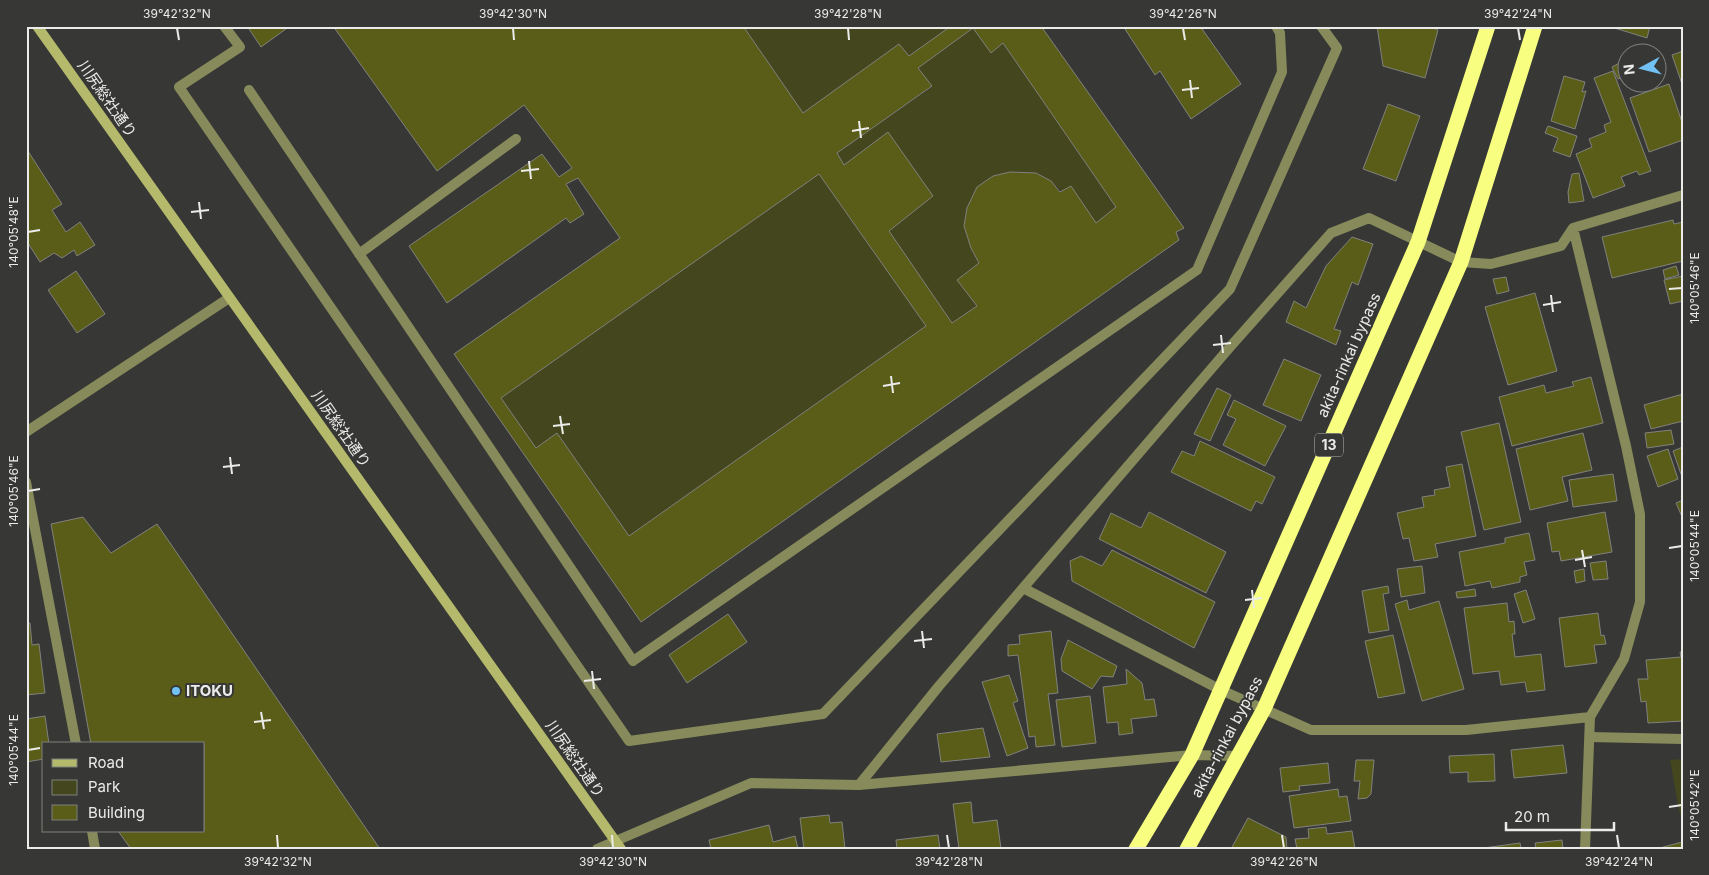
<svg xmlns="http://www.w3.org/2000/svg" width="1709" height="875" font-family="Inter,'Noto Sans JP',sans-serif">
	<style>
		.green { fill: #44461e }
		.building { fill: #5a5d18; stroke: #81817e; fill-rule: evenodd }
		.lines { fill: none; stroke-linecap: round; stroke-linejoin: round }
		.lane { stroke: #878b5b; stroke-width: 10 }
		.street { stroke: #878b5b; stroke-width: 10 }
		.secondary { stroke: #b4b96b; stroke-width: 10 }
		.highway { stroke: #f7fe80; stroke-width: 15 }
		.ticks { fill: none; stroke: #ebecea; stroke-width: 2 }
		.poi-dot { fill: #72c1f5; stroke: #373835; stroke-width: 2 }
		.labels { text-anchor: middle; stroke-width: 4; stroke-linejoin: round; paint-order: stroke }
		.shield { fill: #373835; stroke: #b5b6b4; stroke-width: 1 }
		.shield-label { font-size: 14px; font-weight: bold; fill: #ebecea }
		.street-label { font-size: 15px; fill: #ebecea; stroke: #373835 }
		.poi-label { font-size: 15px; font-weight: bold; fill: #ebecea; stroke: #373835; text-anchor: start }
		.neatline { fill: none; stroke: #ebecea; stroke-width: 2 }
		.ticks-label { font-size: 12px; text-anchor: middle; fill: #ebecea }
	</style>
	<rect width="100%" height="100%" fill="#373835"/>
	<!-- green -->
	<path class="green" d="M743 26H951L909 56 899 45 803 113Z
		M973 28 991 53 1003 43 1116 207 1096 223 1051 181 1036 173 1010 172 993 176 977 187 967 208 964 226 971 248 979 263 957 280 977 306 952 323 889 231 933 196 844 165 837 153 932 87 918 68Z
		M819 174 926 326 629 536 557 433 536 448 501 398Z
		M1683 759V823L1679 810 1670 760Z"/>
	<!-- building -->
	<path class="building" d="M247 26H290L261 47Z
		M333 26H743L803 113 899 44 909 56 951 26H1041L1184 228 1176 232 1179 240 641 622 454 354 620 238 578 178 566 184 584 214 570 223 566 218 447 303 409 246 542 154 559 177 572 168 524 105 437 171ZM973 28 991 53 1003 43 1116 207 1096 223 1071 186 1060 192 1051 181 1036 173 1010 172 993 176 977 187 967 208 964 226 971 248 979 263 957 280 977 306 952 323 889 231 933 196 888 132 844 165 837 153 932 86 918 68ZM819 174 926 326 629 536 557 433 536 448 501 398Z
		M1123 26H1200L1241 84 1191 119 1160 71 1155 75Z
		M1377 26H1429L1438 30 1425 78 1383 66Z
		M1608 26H1650L1647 38Z
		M1683 51V87L1672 55Z
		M1623 61 1626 67V75L1618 79 1612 67Z
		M1613 71 1651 171 1639 175 1637 171 1621 177 1625 186 1593 198 1576 154 1592 147 1589 139 1606 132 1604 125 1611 122 1594 78Z
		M1564 76 1585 82 1582 92 1586 91 1575 129 1551 121Z
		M1669 84 1683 125V140L1649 152 1630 98Z
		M1388 104 1420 116 1396 181 1363 169Z
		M1548 126 1577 136 1570 157 1553 151 1558 138 1545 133Z
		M26 148 62 204 52 210 66 232 80 222 95 245 77 256 74 250 62 258 54 253 40 262 26 240Z
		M1579 173 1584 201 1569 203 1568 192 1572 174Z
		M1673 220 1674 224 1683 222V261L1612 278 1602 237Z
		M1352 237 1373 244 1358 285 1352 282 1334 329 1341 331 1336 345 1286 322 1294 301 1306 308 1326 266Z
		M1676 266 1679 275 1665 279 1663 270Z
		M76 271 105 314 77 333 48 290Z
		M1683 276V301L1670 304 1664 280Z
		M1506 277 1509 291 1497 294 1493 279Z
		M1535 293 1557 371 1508 385 1485 307Z
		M1284 359 1321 375 1301 421 1263 405Z
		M1591 377 1603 423 1512 446 1499 397 1544 385 1546 393 1574 386 1572 382Z
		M1217 388 1231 395 1210 441 1194 434Z
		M1683 394V421L1651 429 1644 405Z
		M1234 400 1286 426 1265 466 1223 445 1236 419 1227 415Z
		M1499 423 1521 522 1484 530 1461 432Z
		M1671 430 1674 444 1647 448 1645 433Z
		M1583 433 1592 470 1562 477 1568 501 1530 510 1516 449Z
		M1200 441 1275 477 1262 504 1256 501 1251 511 1171 472 1182 451 1194 456Z
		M1683 447V477H1682L1673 451Z
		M1668 449 1678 479 1658 487 1647 456Z
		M1462 464 1476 536 1435 544 1438 557 1414 561 1409 538 1403 539 1397 513 1424 507 1422 497 1435 495 1434 490 1450 487 1446 467Z
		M1613 474 1617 501 1573 507 1569 480Z
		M1683 500V519L1676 503Z
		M1149 512 1226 552 1206 593 1099 539 1111 513 1141 528Z
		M1605 512 1612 552 1561 561 1559 551 1552 552 1547 523Z
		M83 517 111 553 157 524 380 849H131L118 831H204V744H91L51 524Z
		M1529 533 1535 560 1524 562 1527 575 1520 577V582L1492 588 1490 581 1465 586 1459 552 1505 543V538Z
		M1112 550 1215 602 1194 648 1072 581 1070 561 1081 556 1102 566Z
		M1606 561 1608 579 1593 580 1590 563Z
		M1422 566 1425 593 1401 597 1397 569Z
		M1584 569 1585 581 1576 583 1574 571Z
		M1388 586 1389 593 1383 594 1389 630 1369 633 1362 591Z
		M1475 589 1476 596 1457 598 1456 592Z
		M1526 590 1535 619 1523 623 1514 594Z
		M1407 600 1409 610 1439 601 1464 689 1422 701 1395 604Z
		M1507 603 1509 622 1514 621 1515 634H1512L1515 657 1541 654 1545 690 1527 692 1525 682 1501 685 1499 671 1473 674 1464 608Z
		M1598 613 1601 636 1604 635 1606 644 1594 645 1597 663 1565 667 1559 618Z
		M728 614 747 642 687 683 669 655Z
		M30 623 32 645 39 644 45 693 26 695V624Z
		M1051 631 1058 693 1048 694 1055 745 1036 747 1035 736 1029 737 1018 655 1008 656V645L1020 644 1019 635Z
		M1393 635 1405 693 1378 698 1365 641Z
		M1068 640 1117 666 1113 677 1101 676 1092 689 1062 671 1061 659Z
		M1683 651V721L1648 723 1646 701 1641 702 1638 679H1648L1646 660 1681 657 1680 652Z
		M1126 669 1142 683 1145 700 1154 699 1157 716 1131 719 1133 733 1119 735 1118 722 1107 723 1103 687 1127 684Z
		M1009 675 1018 701 1013 703 1028 748 1007 756 982 682Z
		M1090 696 1096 743 1062 747 1056 700Z
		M45 716 49 744H44V759L26 762V719Z
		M983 728 990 757 941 762 937 734Z
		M1563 745 1567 773 1514 778 1511 750Z
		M1494 754 1495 781 1468 782V772L1450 773 1449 756Z
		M1356 760H1374L1371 794 1367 798 1358 799 1360 781H1354Z
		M1328 763 1330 783 1299 786 1300 790 1283 792 1280 768Z
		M1338 789 1339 797 1347 796 1351 821 1294 828 1289 796Z
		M971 802 973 823 997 820 1001 849H959L953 804Z
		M829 815 830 823 842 822 845 849H804L800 818Z
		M1248 818 1286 837 1287 849H1231Z
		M769 825 773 842 795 836 798 849H711L709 840Z
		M1326 827 1327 834 1352 831 1355 849H1297L1295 839 1309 838 1308 829Z
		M938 835 940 849H897L896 840Z
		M1562 840 1563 849H1536L1535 843Z
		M1682 842 1683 849H1656Z
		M1520 843 1521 849H1476Z"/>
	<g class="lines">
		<!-- lane -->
		<path class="lane" d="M224 26 240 47 179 87 629 741 823 714 1230 289 1337 48 1321 26
			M249 90 633 661 1197 270 1282 72 1280 33 1276 26
			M359 254 516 139
			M1590 737 1683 739"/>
		<!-- street -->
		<path class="street" d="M1573 228 1626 446 1640 514V602L1624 659 1590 717 1585 849
			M26 432 229 298
			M26 482 76 744
			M1023 588 1221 690 1311 730H1466L1590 717
			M859 785 939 686 1230 347 1331 233 1369 218 1461 262 1491 264 1561 246 1573 228 1683 195
			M92 831 95 849
			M597 849 751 783 859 785 1192 755 1238 756"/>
		<!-- secondary -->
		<path class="secondary" d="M37 26 621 849"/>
		<!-- highway -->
		<path class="highway" d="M1136 849 1192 755 1418 242 1488 26
			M1187 849 1264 709 1461 262 1535 26"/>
	</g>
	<!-- ticks -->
	<path class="ticks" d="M177 28 179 40M513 28 514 40M848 28 849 40M1183 28 1185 40M1518 28 1520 40M1190 80 1192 98M1182 90 1199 88M859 121 861 138M852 131 869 128M529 161 531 179M521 171 539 169M199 202 201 219M191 212 209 210M28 232 40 230M1669 289 1682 288M1551 295 1553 312M1543 305 1561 302M1221 335 1223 353M1213 345 1231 343M891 376 893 393M883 386 900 383M560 416 563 434M553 426 570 424M230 457 232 474M223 467 240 465M28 491 40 489M1669 548 1682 546M1582 550 1585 567M1575 560 1592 557M1252 590 1254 608M1245 600 1262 598M922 631 924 648M914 641 932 639M592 671 594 689M584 681 601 679M261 712 264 729M254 722 271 720M28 750 40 748M1669 807 1682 805M277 835 278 848M612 835 613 848M947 835 949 848M1282 835 1284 848M1617 835 1619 848"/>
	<!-- markers -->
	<circle class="poi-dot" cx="176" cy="691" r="5"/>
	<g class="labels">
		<!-- shield labels -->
		<rect class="shield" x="1315" y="433.5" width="28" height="23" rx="4"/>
		<g class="shield-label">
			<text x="1329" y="450">13</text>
		</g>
		<!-- street labels -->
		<g class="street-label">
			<text transform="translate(107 99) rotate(55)" y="5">川尻総社通り</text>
			<text transform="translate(1349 355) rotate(-66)" y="5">akita-rinkai bypass</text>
			<text transform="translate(341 429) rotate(55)" y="5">川尻総社通り</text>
			<text transform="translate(1227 737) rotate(-62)" y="5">akita-rinkai bypass</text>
			<text transform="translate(575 759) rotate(55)" y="5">川尻総社通り</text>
		</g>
		<!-- poi labels -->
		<g class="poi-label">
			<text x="186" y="696">ITOKU</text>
		</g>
	</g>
	<!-- border -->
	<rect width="1709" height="875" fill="none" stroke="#373835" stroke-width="55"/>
	<!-- legend -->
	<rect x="42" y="742" width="162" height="90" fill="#373835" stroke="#7f807d"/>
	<rect x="52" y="759" width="25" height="8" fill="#b4b96b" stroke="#7f807d"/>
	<text x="88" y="768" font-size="15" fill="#ebecea">Road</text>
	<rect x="52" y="780" width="25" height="15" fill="#44461e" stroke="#7f807d"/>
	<text x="88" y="792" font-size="15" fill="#ebecea">Park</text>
	<rect x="52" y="805" width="25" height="15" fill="#5a5d18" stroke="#7f807d"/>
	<text x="88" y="818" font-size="15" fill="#ebecea">Building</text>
	<!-- north arrow -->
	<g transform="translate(1642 68) rotate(263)"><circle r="24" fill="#373835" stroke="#7f807d"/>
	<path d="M0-4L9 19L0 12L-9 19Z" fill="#72c1f5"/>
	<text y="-8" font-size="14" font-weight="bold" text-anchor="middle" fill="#ebecea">N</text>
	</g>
	<!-- scale -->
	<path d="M1506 822v8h108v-8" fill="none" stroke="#ebecea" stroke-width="2.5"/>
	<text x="1514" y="822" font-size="15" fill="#ebecea" stroke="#373835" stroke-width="4" paint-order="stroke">20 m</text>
	<rect x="28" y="28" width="1654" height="820" class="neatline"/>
	<g class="ticks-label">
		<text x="177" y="18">39°42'32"N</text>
		<text x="513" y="18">39°42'30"N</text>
		<text x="848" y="18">39°42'28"N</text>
		<text x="1183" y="18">39°42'26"N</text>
		<text x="1518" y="18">39°42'24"N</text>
		<text transform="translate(14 232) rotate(-90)" y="4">140°05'48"E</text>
		<text transform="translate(1695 288) rotate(-90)" y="4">140°05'46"E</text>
		<text transform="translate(14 491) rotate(-90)" y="4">140°05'46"E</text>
		<text transform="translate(1695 546) rotate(-90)" y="4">140°05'44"E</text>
		<text transform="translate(14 750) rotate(-90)" y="4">140°05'44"E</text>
		<text transform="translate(1695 805) rotate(-90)" y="4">140°05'42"E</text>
		<text x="278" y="866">39°42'32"N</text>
		<text x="613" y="866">39°42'30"N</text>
		<text x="949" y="866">39°42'28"N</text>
		<text x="1284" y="866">39°42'26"N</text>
		<text x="1619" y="866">39°42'24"N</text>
	</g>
</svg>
